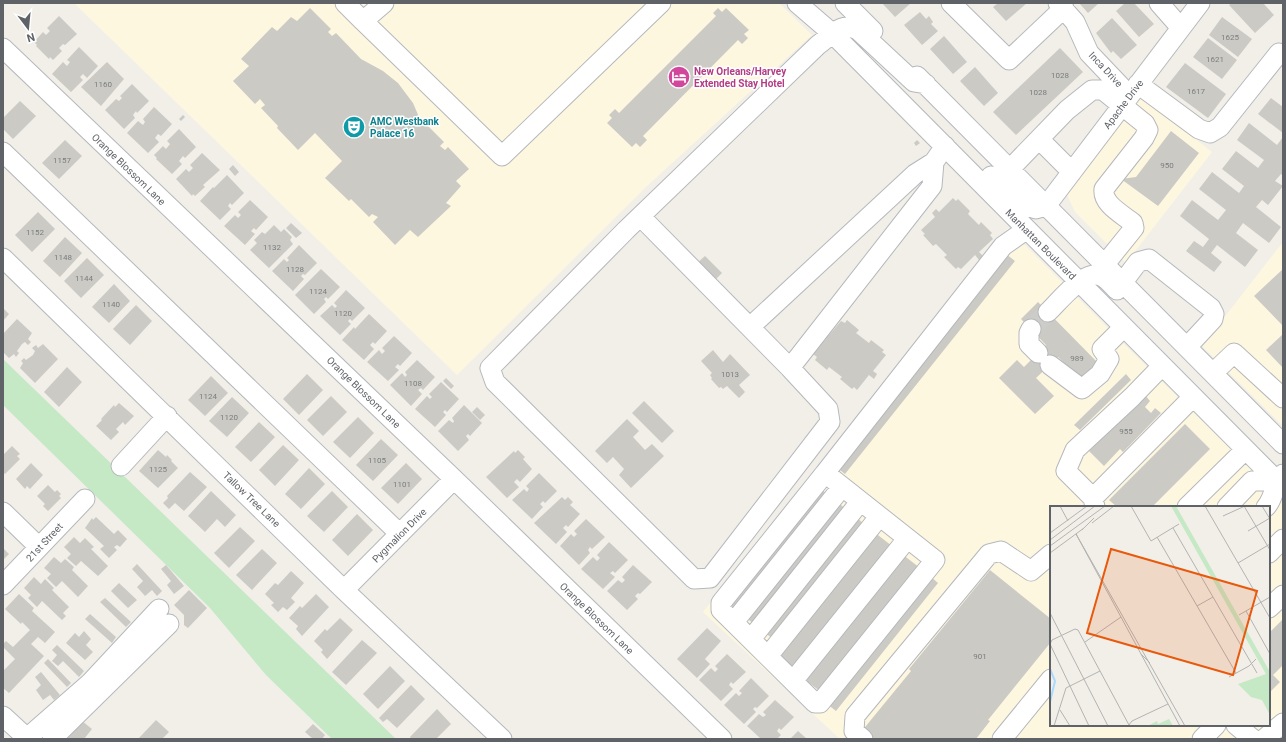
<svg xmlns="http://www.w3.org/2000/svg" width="1286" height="742" font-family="Roboto,sans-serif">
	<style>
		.commercial { fill: #fef7e0; fill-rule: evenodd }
		.green { fill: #c5e8c5 }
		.building { fill: #cccac5 }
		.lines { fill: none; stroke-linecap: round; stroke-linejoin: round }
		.minor-tunnel { stroke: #ccccc8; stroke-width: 19; stroke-dasharray: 19 10; stroke-linecap: butt }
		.minor-casing { stroke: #b5b8bc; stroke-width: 21 }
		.minor { stroke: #fff; stroke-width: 19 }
		.labels { text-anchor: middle; stroke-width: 3; stroke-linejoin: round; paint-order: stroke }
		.number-label { font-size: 8px; fill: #7a7d7f }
		.street-label { font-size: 10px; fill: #5f6368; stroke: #fff }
		.hotel-label { font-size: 10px; font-weight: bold; fill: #b23c85; stroke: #fff; text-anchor: start }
		.culture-label { font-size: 10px; font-weight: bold; fill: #0d838f; stroke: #fff; text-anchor: start }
		.inset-river { fill: none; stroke: #aadaff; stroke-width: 2 }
		.inset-road { fill: none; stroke: #b3b3b1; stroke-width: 1 }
		.view { fill: #e8590c; fill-opacity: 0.15; stroke: #e8590c; stroke-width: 2 }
		.inset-edge { fill: none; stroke: #5f6368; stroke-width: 2 }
	</style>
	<rect width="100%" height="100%" fill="#f1efe8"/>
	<!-- commercial -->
	<path class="commercial" d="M74 3H779L812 35 647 186 457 375Z
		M1141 96 1212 152 1126 263 1075 212 1067 195Z
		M1008 228 1132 352 1283 501V739H840L703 612ZM1051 507H1269V725H1051Z
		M1283 242V426L1202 346Z"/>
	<!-- green -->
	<path class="green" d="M3 359 396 739H332L266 675 210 608 3 405Z"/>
	<!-- building -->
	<path class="building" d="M882 3H911L895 17Z
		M998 3H1027L1006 21 993 7Z
		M1079 3H1099L1088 13Z
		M1125 3H1134L1154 24 1139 37 1116 11Z
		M1232 3H1263L1274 15 1255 33 1229 5Z
		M310 8 331 29 328 32 332 36 336 33 361 59 383 71 398 83 413 103 419 117 444 142 440 146 445 150 448 147 469 169 456 181 461 186 446 203 451 206 418 237 410 230 395 245 373 222 378 217 372 214 369 217 351 199 349 201 325 178 342 161 315 133 298 150 277 128 278 126 261 108 265 105 260 99 255 104 233 81 249 66 241 59 272 27 277 31 291 17 297 21Z
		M718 8 722 12 726 8 749 30 744 34 748 38 742 44 738 40 643 136 647 140 640 147 636 143 632 147 607 123 612 118 609 115 615 109 619 113 716 16 713 13Z
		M920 12 926 19 929 16 933 22 931 24 938 31 922 45 904 25Z
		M59 16 77 34 65 45 63 44 59 48 62 51 53 60 50 57 49 59 36 46 37 45 34 42 43 32 46 35 50 31 47 28Z
		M1222 17 1252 39 1238 57 1209 35Z
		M1112 18 1137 45 1121 59 1113 51 1111 53 1096 33Z
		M944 36 967 62 953 74 930 49Z
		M1208 38 1237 60 1222 79 1193 57Z
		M79 47 98 66 87 78 83 74 80 77 83 80 71 92 52 74 63 62 67 66 70 62 67 60Z
		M1060 48 1083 72 1016 135 993 112Z
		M107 62 124 79 101 106 81 87Z
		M1185 63 1226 94 1208 118 1166 87Z
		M975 67 998 93 984 106 960 81Z
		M132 84 149 101 137 113 136 111 133 115 135 118 124 129 105 110 116 99 119 101 122 98 120 96Z
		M1271 98 1283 107V133L1258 114Z
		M20 101 36 116 13 139 3 129V118Z
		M154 107 172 124 161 136 158 134 155 138 159 142 148 153 127 133 138 121 143 125 145 122 143 119Z
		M183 115 185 117 181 121 179 119Z
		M1249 123 1277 145 1283 137V176L1281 174 1275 181 1283 186 1268 205 1262 200 1256 207 1281 227 1269 243 1243 223 1236 233 1258 250 1245 267 1217 245 1211 253 1222 262 1214 272 1186 251 1194 241 1203 247 1209 239 1180 216 1192 200 1218 220 1226 210 1199 189 1212 172 1239 193 1244 186 1222 169 1236 151 1258 168 1264 160 1237 140Z
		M179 129 196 147 185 158 183 156 179 161 182 164 172 174 156 159 157 158 154 155 163 146 166 149 170 144 167 141Z
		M1171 131 1199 153 1158 206 1121 179 1136 177Z
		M65 140 82 156 59 179 42 163Z
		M917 140 920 143 916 146 914 143Z
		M202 153 220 170 203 185 205 187 195 196 193 194 192 196 176 179 186 169 189 172 193 168 190 165Z
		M233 165 239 172 235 176 229 169Z
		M227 175 244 193 232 205 230 203 228 206 231 209 220 220 200 201 213 187 214 188Z
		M953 198 956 201 958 199 970 211 968 214 979 225 981 222 992 233 990 235 993 239 979 252 983 256 979 260 975 255 961 269 958 267 956 269 944 257 947 255 936 244 933 246 923 235 925 234 921 230 935 217 932 213 936 209 939 212Z
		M250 200 268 217 256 230 254 228 251 231 255 234 245 245 224 226 235 215 238 218 241 215 238 212Z
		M38 212 55 229 32 252 15 235Z
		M291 223 302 233 296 238 286 228Z
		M274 225 281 232 284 229 292 237 290 240 293 244 269 268 250 250 257 243 254 240 262 232 265 234Z
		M65 237 82 253 60 277 43 261Z
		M299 245 317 263 305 275 303 274 301 276 304 279 293 291 272 271 284 259 287 262 289 260 287 258Z
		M1006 254 1015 261 845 474 836 467Z
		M705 256 722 273 713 282 696 264Z
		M87 258 104 275 81 298 64 281Z
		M321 269 340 287 328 299 326 297 324 299 326 302 314 314 295 295Z
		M1283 269V326L1254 296Z
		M114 284 130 301 109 323 92 307Z
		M346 290 365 308 352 321 350 319 348 321 351 324 340 335 320 316 332 305 335 308 337 306 334 303Z
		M1038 302 1100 365 1083 382 1058 357 1036 378 1054 396 1035 414 999 378 1017 360 1024 367 1046 345 1021 319Z
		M136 305 152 321 130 345 113 329Z
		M3 308 9 314 3 321Z
		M369 314 387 331 375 344 373 342 370 345 374 349 364 360 342 340 354 327 355 329Z
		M17 319 32 333 28 339 31 342 28 345 25 342 22 344 17 351 19 353 16 357 14 354 9 358 3 352V334Z
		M847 320 859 330 856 333 869 343 871 340 884 350 882 352 886 355 873 371 877 374 874 379 869 375 857 390 854 387 852 389 840 379 842 377 829 367 827 370 815 360 817 357 813 354 826 339 822 337 826 332 829 335 841 321 845 323Z
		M1283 334V368L1266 350Z
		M394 336 412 353 400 366 398 364 395 367 399 370 388 381 367 362 379 350 382 354 385 351 382 348Z
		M43 344 58 359 35 383 20 368 23 363 21 361 24 358 26 360 33 355 35 351 32 348 36 345 38 348Z
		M713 350 723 362 730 354 750 375 739 385 745 392 739 398 727 386 723 389 721 387 719 388 711 379 712 378 710 375 712 373 701 361Z
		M417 360 435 377 423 390 421 388 418 390 422 394 411 406 390 385 402 373 405 377 407 375 405 372Z
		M67 367 82 382 59 407 44 392Z
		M307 374 323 390 299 415 283 399Z
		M1126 374 1131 380 1080 430 1074 425Z
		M211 376 228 393 205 416 188 400Z
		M446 378 454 386 451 389 443 381Z
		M441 382 459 399 447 412 445 410 443 412 446 415 435 427 415 409 427 396 430 399 432 397 429 394Z
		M1145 395 1150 401 1145 407 1151 413 1155 408 1161 413 1123 452 1120 449 1104 466 1089 451Z
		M331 396 347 412 323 436 307 420Z
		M232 397 249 413 227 437 209 421Z
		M644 401 674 431 662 443 632 413Z
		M119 403 134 416 125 425 123 422 116 429 119 432 111 440 96 426 102 420 101 419 114 405 115 407Z
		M464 405 482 423 470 436 468 434 466 436 469 440 458 451 438 431 449 420 453 423 454 421 452 418Z
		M477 407 485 415 480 420 472 412Z
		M358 417 374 433 350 458 333 442Z
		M627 419 639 431 633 437 645 450 652 444 664 456 631 488 619 475 624 469 613 457 607 463 595 451Z
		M259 422 275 437 251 462 235 447Z
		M1185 424 1210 449 1152 507H1117L1109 500Z
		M381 439 398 455 373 481 356 465Z
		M283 445 299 460 275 486 259 470Z
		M12 446 20 454 17 456 20 459 5 474 3 472V455Z
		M158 450 166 457 167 455 172 460 171 461 178 468 158 488 139 471Z
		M518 450 525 457 523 459 532 469 520 482 517 479 514 482 519 487 507 498 486 477 514 451 515 453Z
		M31 463 43 475 30 489 27 486 25 489 16 479Z
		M406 463 422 479 398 504 381 488Z
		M309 468 325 484 301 509 285 494Z
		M190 472 207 487 184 511 175 503 169 509 163 503 168 498 167 496Z
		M539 473 557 491 545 503 543 501 540 504 543 507 532 519 512 500 524 489 527 492 529 489 526 486Z
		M48 485 55 492 57 490 61 494 59 496 61 498 48 511 43 506 45 504 37 496Z
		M818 487 827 494 735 609 727 603Z
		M211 491 236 515 225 527 217 519 205 532 188 516Z
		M332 491 348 507 324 532 307 516Z
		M562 497 565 500 568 497 573 502 570 505 580 514 568 527 566 525 563 528 567 532 556 544 534 523Z
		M837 502 846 509 754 624 745 617Z
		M357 514 373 530 348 556 332 540Z
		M96 517 114 534 118 530 127 539 120 547 117 545 114 547 117 550 109 558 100 549 104 546 85 528 92 518 93 520Z
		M856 517 864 524 773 639 764 632Z
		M586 519 605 537 592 549 590 547 588 550 590 553 579 565 560 546 571 534 574 537 577 534 574 531Z
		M240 527 255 541 229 568 214 553Z
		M874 532 892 546 793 670 775 656Z
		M74 537 80 543 85 538 94 547 91 549 108 566 98 576 81 561 76 566 67 558 71 554 64 547Z
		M609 542 628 560 615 573 613 571 610 573 615 577 603 589 581 569 593 557 597 561 600 558 597 555Z
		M4 549 9 554 3 560V550Z
		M262 549 277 563 252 590 236 575Z
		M902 554 920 568 821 692 803 678Z
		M54 557 61 563 65 559 74 567 72 570 88 586 78 597 62 581 56 587 47 578 51 574 44 568Z
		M137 564 162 591 157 596 152 590 145 596 137 587 143 581 132 569Z
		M166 565 184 586 174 594 167 585 171 581 161 569Z
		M633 565 652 582 640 594 638 593 635 596 638 599 627 610 607 591 618 580 622 583 625 580 622 577Z
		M990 570 1051 619V642L988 720 990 721 976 739H870L861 732 911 671 909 669Z
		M291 571 304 583 291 598 295 602 287 610 283 607 278 612 271 605 274 603 265 594 275 583 278 585Z
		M930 576 938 583 836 711 827 704Z
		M34 577 41 584 45 579 54 588 52 590 69 607 63 613 66 616 62 620 42 601 37 607 28 598 31 595 24 588Z
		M119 583 137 600 128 608 111 591Z
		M189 590 207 608 188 628 184 625V615L174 605Z
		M19 594 34 608 32 611 55 632 45 643 38 637 31 644 44 656 9 693 3 688V671L15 659 3 647V644L6 641 13 647 30 630 22 622 21 624 5 609Z
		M316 594 329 607 302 636 296 629 298 626 289 618 300 606 302 608Z
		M105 598 131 622 126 627 100 602Z
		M90 614 116 637 112 643 85 619Z
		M340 618 353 630 327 659 321 652 323 650 314 641 325 629 327 631Z
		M1283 619V665L1273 675 1280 682 1269 693V633Z
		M707 628 721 641 705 659 710 664 697 678 677 659Z
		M84 631 91 639 86 645 93 652 85 660 66 643 75 633 79 637Z
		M362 640 377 653 346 685 332 672Z
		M57 645 84 671 79 677 63 661 58 666 52 661 57 655 52 650Z
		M727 654 746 672 733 684 731 682 729 685 733 689 721 701 699 680 711 668 715 672 718 669 715 666Z
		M48 659 71 683 67 687 44 663Z
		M390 666 405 681 378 709 363 694Z
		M41 672 60 695 54 700 50 695 43 700 36 690 41 685 35 677Z
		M751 678 769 696 757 708 755 707 753 709 756 712 744 724 724 705 736 693 739 696 742 693 739 691Z
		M411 685 425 699 397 728 387 719 383 722 379 718Z
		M775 700 794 717 781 730 779 728 777 731 781 735 777 739H761L747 726 759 714 763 717 766 715 763 712Z
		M437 709 451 724 436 739H411L410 737Z
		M156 720 169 732 162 739H138Z
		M82 721 92 729 84 739H66L63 736Z
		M313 724 325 735 322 739H313L305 732Z
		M798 731 807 739H790Z"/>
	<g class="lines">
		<!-- minor-tunnel -->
		<path class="minor-tunnel" d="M1031 329 1048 312"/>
		<!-- minor casing -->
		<g class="minor-casing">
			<path id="minor" d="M345 3 363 21 384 3
				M797 3 833 34 1283 487
				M845 3 873 31
				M951 3 1009 60 1064 8
				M1058 3 1075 22 1089 53 1129 95
				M1159 3 1181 28
				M363 21 502 156 661 3
				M3 48 454 479 722 739
				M917 76 1283 444
				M1138 84 1199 129 1210 133 1220 127 1279 53
				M1039 139 1072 172
				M3 152 400 534
				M1010 169 1067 110 1092 90H1103L1145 124 1148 130 1144 138 1104 189C1102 204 1122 214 1133 223L1134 228 1105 264
				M991 176 1023 205 1036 209 1046 206 1200 3
				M641 217 790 368 828 409 830 422 710 578 694 579 495 382 490 368 626 230 818 45C832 35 841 21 858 30L914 82 926 84
				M3 258 344 590 502 739
				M1123 282 1138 262 1149 259 1211 308 1214 314 1213 319 1187 347
				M1048 312C1059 302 1086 266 1103 277 1108 280 1113 286 1117 290
				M750 327 915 174 934 162 945 146
				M1031 329 1029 333V344L1038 353
				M1050 365 1082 389 1100 374 1109 359 1102 349 1124 327
				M790 368 932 186 934 162
				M1213 373 1234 353 1283 398
				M121 466 167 416
				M825 473 721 603V610L815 703H820L935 560 825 473 1003 246 1027 229
				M1093 498 1066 471 1075 450 1132 397 1162 366
				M1095 507 1093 498 1193 397
				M1187 507 1245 450
				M1227 507 1252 481 1276 480
				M1266 507C1275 497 1273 484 1283 474
				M3 512 39 547
				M1269 553 1283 539
				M3 585 85 499
				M344 590 454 479
				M1269 608 1283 595
				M734 622 842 487
				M751 639 860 502
				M768 656 879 517
				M793 681 907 539
				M3 716 28 739
				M1236 725 1253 739
				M27 738 90 683 159 609
				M52 739 169 624
				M863 739 854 731 855 716 989 554 1001 551 1031 571 1051 554
				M1002 739 1051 679
				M1202 739 1216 725
				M1264 739 1283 723"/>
		</g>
		<!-- minor -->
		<use href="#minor" class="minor"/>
	</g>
	<!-- icons -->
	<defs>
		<g id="hotel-disc" transform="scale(1.15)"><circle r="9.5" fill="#d1479c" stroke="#fff"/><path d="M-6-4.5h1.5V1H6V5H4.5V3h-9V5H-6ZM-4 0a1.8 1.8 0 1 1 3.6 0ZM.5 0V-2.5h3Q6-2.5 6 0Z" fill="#fff"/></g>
		<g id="theatre-disc" transform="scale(1.15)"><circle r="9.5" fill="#0f9aa8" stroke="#fff"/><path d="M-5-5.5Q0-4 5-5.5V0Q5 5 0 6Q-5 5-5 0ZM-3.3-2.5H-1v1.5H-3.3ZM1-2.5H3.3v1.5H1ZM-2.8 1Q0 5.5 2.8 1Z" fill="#fff"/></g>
	</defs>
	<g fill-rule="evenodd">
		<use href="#hotel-disc" x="679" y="77"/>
		<use href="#theatre-disc" x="354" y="127"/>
	</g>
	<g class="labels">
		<!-- number labels -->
		<g class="number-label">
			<text x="1230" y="40">1625</text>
			<text x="1215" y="62">1621</text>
			<text x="1060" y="78">1028</text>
			<text x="103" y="87">1160</text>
			<text x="1196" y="94">1617</text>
			<text x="1038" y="95">1028</text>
			<text x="62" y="163">1157</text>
			<text x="1167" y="168">950</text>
			<text x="35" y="235">1152</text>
			<text x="272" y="250">1132</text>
			<text x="63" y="260">1148</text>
			<text x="295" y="272">1128</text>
			<text x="84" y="281">1144</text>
			<text x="318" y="294">1124</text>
			<text x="111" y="307">1140</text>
			<text x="343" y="316">1120</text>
			<text x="1077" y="361">989</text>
			<text x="730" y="377">1013</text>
			<text x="413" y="386">1108</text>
			<text x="208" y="399">1124</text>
			<text x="229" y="420">1120</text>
			<text x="1126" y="434">955</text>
			<text x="377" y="463">1105</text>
			<text x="158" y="472">1125</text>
			<text x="402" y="487">1101</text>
			<text x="980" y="659">901</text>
		</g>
		<!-- street labels -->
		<g class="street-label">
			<text transform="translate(1106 69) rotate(47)" y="4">Inca Drive</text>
			<text transform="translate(1123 104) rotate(-53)" y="4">Apache Drive</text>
			<text transform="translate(129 169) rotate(44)" y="4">Orange Blossom Lane</text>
			<text transform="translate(1041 244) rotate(45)" y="4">Manhattan Boulevard</text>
			<text transform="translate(364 392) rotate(44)" y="4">Orange Blossom Lane</text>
			<text transform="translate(252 499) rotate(44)" y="4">Tallow Tree Lane</text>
			<text transform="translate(399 535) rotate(-45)" y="4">Pygmalion Drive</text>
			<text transform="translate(44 542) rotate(-47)" y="4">21st Street</text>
			<text transform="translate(597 618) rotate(44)" y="4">Orange Blossom Lane</text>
		</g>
		<!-- hotel labels -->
		<g class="hotel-label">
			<text x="694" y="75">New Orleans/Harvey<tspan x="694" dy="12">Extended Stay Hotel</tspan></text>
		</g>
		<!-- culture labels -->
		<g class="culture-label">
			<text x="370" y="125">AMC Westbank<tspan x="370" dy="12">Palace 16</tspan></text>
		</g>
	</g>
	<!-- overview -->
	<g transform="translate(1050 506)">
		<rect width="220" height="220" fill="#f1efe8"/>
		<path d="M121 0H126L220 166V209L212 194 201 191 188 178 216 168Z" fill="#c5e8c5"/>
		<path d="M119 213 123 220H98L107 215 108 218Z" fill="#c5e8c5"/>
		<path class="inset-river" d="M0 163 5 175 0 196"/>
		<path class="inset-road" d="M10 0 18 15M81 0 101 35 129 18M155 0 220 112M194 0 220 44M212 0 220 13M173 10 195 0M42 17 64 0M123 22 207 167M32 24 44 12M198 25 220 12M0 27 37 0M26 28 135 220M26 28 130 220M107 31 186 167M0 34 45 0M0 40 55 0M0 47 34 22M188 57 220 38M147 100 163 91M196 105 220 148M0 107 58 220M189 109 220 91M35 136 71 111M91 148 100 157M179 171 199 160 206 153M10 204 20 220M4 220 16 182 50 165M39 220 0 138 2 134 25 123 28 124 79 219M78 220 82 215 118 198"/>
		<path class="view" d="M61 43 207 85 183 169 37 127Z"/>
		<rect width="220" height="220" class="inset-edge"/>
	</g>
	<!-- border -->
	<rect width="1286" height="742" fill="none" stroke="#5f6368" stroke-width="8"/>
	<!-- north arrow -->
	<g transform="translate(28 28) rotate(164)" stroke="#ffffff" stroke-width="3" paint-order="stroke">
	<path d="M0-3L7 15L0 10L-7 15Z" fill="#5f6368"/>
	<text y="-6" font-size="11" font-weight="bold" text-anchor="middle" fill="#5f6368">N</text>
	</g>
</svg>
